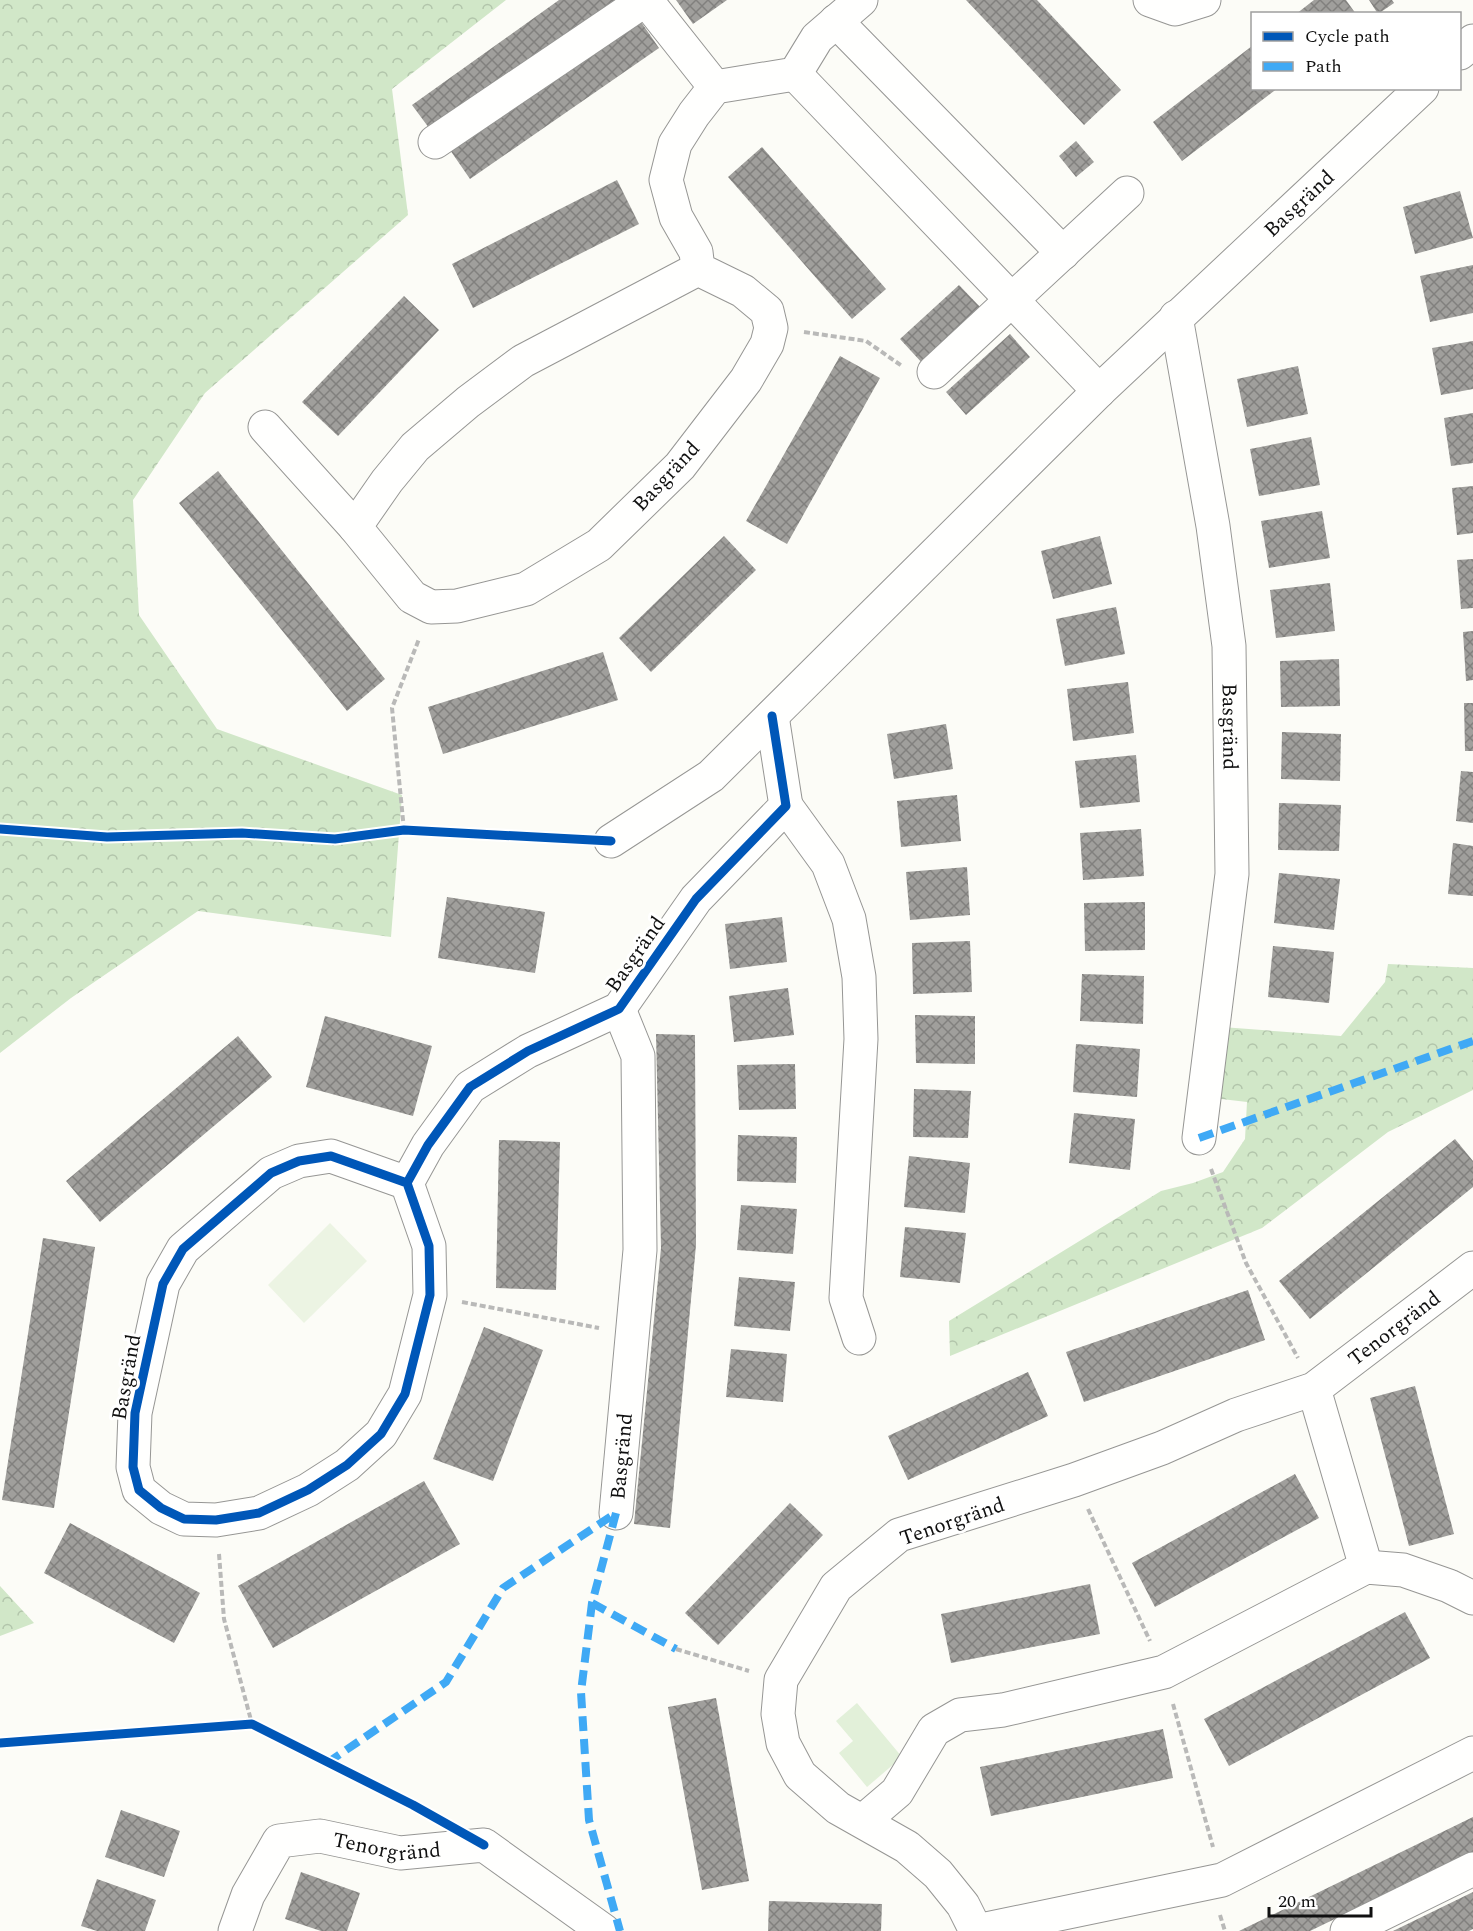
<svg xmlns="http://www.w3.org/2000/svg" width="1473" height="1931" font-family="Spectral,serif">
	<style>
		.grass { fill: #e2f0d9 }
		.forest { fill: url(#forest-crowns) }
		.pitch { fill: #ecf4e3 }
		.building { fill: url(#building-cross-hatch) }
		.lines { fill: none; stroke-linecap: round; stroke-linejoin: round }
		.minor-casing { stroke: #969694; stroke-width: 35 }
		.path { stroke: #b9b9b8; stroke-width: 4; stroke-dasharray: 6 3; stroke-linecap: butt }
		.minor { stroke: #fffffe; stroke-width: 33 }
		.quiet { stroke: #3fa9f5; stroke-width: 8; stroke-dasharray: 15 8; stroke-linecap: butt }
		.cycleway-casing { stroke: #fff; stroke-width: 13 }
		.cycleway { stroke: #0057b8; stroke-width: 9 }
		.labels { text-anchor: middle; stroke-width: 6; stroke-linejoin: round; paint-order: stroke }
		.street-label { font-size: 21px; fill: #101010; stroke: #fff }
	</style>
	<defs>
		<pattern id="forest-crowns" width="20" height="18" patternUnits="userSpaceOnUse" patternTransform="scale(1.5)"><rect width="20" height="18" fill="#d1e7c8"/><path d="M2 6a3 3 0 1 1 6 0M12 15a3 3 0 1 1 6 0" fill="none" stroke="#b2c5ab"/></pattern>
		<pattern id="building-cross-hatch" width="8" height="8" patternUnits="userSpaceOnUse" patternTransform="scale(1.5)"><rect width="8" height="8" fill="#a09f9c"/><path d="M0 0l8 8M0 8l8-8" fill="none" stroke="#81807e"/></pattern>
	</defs>
	<rect width="100%" height="100%" fill="#fcfcf7"/>
	<!-- grass -->
	<path class="grass" d="M857 1703 902 1757 867 1787 839 1753 853 1741 836 1721Z"/>
	<!-- forest -->
	<path class="forest" d="M0 0H506L392 89 408 215 205 393 133 500 139 615 217 729 402 795 391 937 198 911 71 998 0 1053Z
		M1388 964 1473 968V1090L1388 1132 1262 1228 950 1356 949 1321 1161 1191 1193 1183 1223 1172 1245 1139 1247 1102 1213 1098 1222 1027 1341 1036 1385 982Z
		M0 1586 34 1623 0 1636Z"/>
	<!-- pitch -->
	<path class="pitch" d="M330 1223 367 1261 304 1323 268 1285Z"/>
	<!-- building -->
	<path class="building" d="M559 0H617L432 132 412 105Z
		M676 0H727L693 24Z
		M966 0H1037L1121 90 1084 125Z
		M1314 0H1346L1356 14H1296Z
		M1369 0H1392L1394 3 1378 14Z
		M639 19 659 48 470 179 450 150Z
		M1252 46V88H1278L1182 161 1153 122Z
		M1076 141 1094 162 1076 177 1059 156Z
		M762 147 886 289 852 319 728 177Z
		M617 180 639 224 473 308 452 264Z
		M1460 191 1473 238 1415 254 1403 207Z
		M1473 265V313L1430 322 1420 276Z
		M959 285 982 309 923 364 900 339Z
		M404 296 439 330 338 436 302 402Z
		M1010 334 1030 357 966 415 946 392Z
		M1473 341V389L1441 395 1432 348Z
		M840 356 880 378 787 544 746 521Z
		M1298 366 1308 414 1247 427 1237 379Z
		M1473 413V463L1451 466 1444 418Z
		M1311 437 1320 485 1259 496 1250 449Z
		M218 471 385 679 347 711 179 503Z
		M1473 486V533L1457 535 1452 488Z
		M1322 511 1330 558 1269 568 1261 521Z
		M724 536 756 570 651 672 619 638Z
		M1100 536 1112 584 1053 599 1041 551Z
		M1473 559V608L1461 609 1457 560Z
		M1330 583 1335 631 1276 638 1270 590Z
		M1116 607 1125 654 1065 666 1056 619Z
		M1473 631V680L1466 681 1463 632Z
		M603 652 618 700 443 754 428 707Z
		M1339 659 1340 706 1281 707 1280 661Z
		M1128 682 1134 733 1073 741 1067 689Z
		M1464 703H1473V751H1465Z
		M946 724 953 769 894 779 887 734Z
		M1282 732 1341 734 1340 781 1281 779Z
		M1136 755 1140 802 1080 808 1075 761Z
		M1461 771 1473 772V823L1456 821Z
		M957 795 961 841 901 847 897 801Z
		M1279 803 1341 805 1339 851 1278 850Z
		M1141 829 1144 876 1083 880 1080 833Z
		M1453 843 1473 846V896L1448 894Z
		M967 867 970 915 910 920 906 872Z
		M1279 873 1340 879 1334 930 1274 923Z
		M447 897 545 912 535 973 438 958Z
		M1145 902V950L1085 951 1084 903Z
		M782 917 787 962 730 969 725 924Z
		M970 941 972 992 913 994 912 943Z
		M1273 946 1334 952 1329 1003 1268 997Z
		M1082 974 1144 976 1143 1024 1080 1021Z
		M788 988 794 1035 734 1042 729 996Z
		M915 1015 975 1016V1064L916 1063Z
		M325 1016 432 1046 413 1116 306 1087Z
		M656 1034 695 1035 696 1245 670 1528 634 1524 661 1248Z
		M238 1036 272 1077 100 1222 66 1181Z
		M1076 1044 1140 1049 1137 1097 1073 1092Z
		M795 1064 796 1109 739 1110 737 1065Z
		M914 1089 971 1091 968 1138 913 1137Z
		M1074 1113 1135 1119 1130 1170 1069 1163Z
		M738 1135 797 1137 796 1183 737 1181Z
		M1455 1139 1473 1161V1187L1310 1319 1279 1281Z
		M499 1140 560 1142 556 1290 496 1288Z
		M909 1156 970 1163 965 1213 904 1207Z
		M741 1205 797 1209 793 1254 737 1250Z
		M905 1227 966 1233 960 1283 900 1277Z
		M43 1238 95 1247 54 1508 2 1500Z
		M739 1277 795 1282 790 1331 734 1326Z
		M1248 1290 1265 1340 1084 1402 1066 1352Z
		M484 1327 543 1350 493 1481 433 1459Z
		M731 1349 787 1354 783 1402 726 1397Z
		M1028 1372 1048 1416 908 1480 888 1436Z
		M1415 1386 1454 1534 1409 1546 1370 1398Z
		M1295 1474 1319 1518 1155 1607 1132 1563Z
		M424 1481 460 1544 273 1648 238 1586Z
		M790 1503 823 1535 718 1645 685 1613Z
		M70 1523 200 1593 174 1643 44 1573Z
		M1090 1584 1100 1634 951 1663 941 1614Z
		M1405 1612 1430 1658 1229 1766 1204 1719Z
		M716 1698 749 1881 702 1890 668 1707Z
		M1163 1729 1173 1778 991 1816 980 1767Z
		M121 1810 180 1831 164 1877 105 1857Z
		M1473 1817V1852L1310 1931H1239Z
		M301 1872 360 1893 347 1931H321L285 1919Z
		M97 1879 156 1900 145 1931H97L81 1926Z
		M1473 1892V1929L1469 1931H1393Z
		M769 1901 882 1904 881 1931H768Z"/>
	<g class="lines">
		<!-- minor casing -->
		<g class="minor-casing">
			<g id="minor">
				<path d="M646 0 715 87"/>
				<path d="M1150 0 1175 9 1204 0"/>
				<path d="M836 21 1063 253"/>
				<path d="M1460 53 1473 41"/>
				<path d="M795 74 1099 391"/>
				<path d="M435 142 645 0"/>
				<path d="M698 269 743 291 767 311 771 328 767 344 746 380 680 466 599 545 526 589 457 606 431 607 412 597 355 527 387 481 415 447 468 402 523 361 698 269 696 252 676 217 666 180 675 144 694 114 715 87 795 74 817 38 861 0"/>
				<path id="s1" d="M1176 317 1213 526 1229 646 1232 874 1199 1138"/>
				<path d="M934 372 1127 193"/>
				<path d="M265 427 355 527"/>
				<path d="M786 806 828 864 849 919 859 977 861 1039 846 1298 859 1338"/>
				<path id="s2" d="M611 841 711 776 1099 391 1422 88"/>
				<path d="M407 1183 331 1156 299 1161 271 1173 183 1249 163 1284 135 1413 133 1467 139 1490 161 1508 184 1519 216 1520 259 1513 308 1490 347 1465 381 1434 405 1394 430 1295 429 1246 407 1183 428 1145 470 1087 528 1051 619 1009 696 899 786 806 772 716"/>
				<path d="M1314 1389 1366 1567"/>
				<path id="s3" d="M616 1513 640 1250 638 1056 619 1009"/>
				<path d="M863 1821 897 1792 934 1730 960 1715 1003 1710 1164 1672 1366 1567 1403 1570 1449 1586 1473 1598"/>
				<path id="s4" d="M235 1931 248 1895 279 1841 320 1836 400 1853 484 1845 604 1931"/>
				<path id="s5" d="M976 1931 963 1905 938 1874 907 1847 838 1808 800 1775 783 1743 778 1714 781 1680 836 1587 899 1535 1074 1480 1162 1448 1236 1415 1314 1389 1473 1268"/>
				<path d="M977 1931 1222 1880 1473 1753"/>
				<path d="M1347 1931 1473 1869"/>
			</g>
		</g>
		<!-- path -->
		<path class="path" d="M804 332 866 341 902 366
			M404 830 392 708 419 639
			M1211 1169 1246 1263 1298 1358
			M462 1302 599 1328
			M1088 1509 1150 1641
			M219 1554 224 1619 252 1724
			M676 1649 749 1671
			M1173 1704 1213 1847
			M1220 1915 1225 1931"/>
		<!-- minor -->
		<use href="#minor" class="minor"/>
		<!-- quiet -->
		<path class="quiet" d="M1199 1138 1473 1041
			M616 1513 592 1603 581 1692 589 1820 620 1931
			M592 1603 676 1649
			M327 1763 446 1682 503 1588 616 1513"/>
		<!-- cycleway casing -->
		<g class="cycleway-casing">
			<path id="cycleway" d="M0 829 107 837 242 833 335 839 404 830 611 841
				M407 1183 331 1156 299 1161 271 1173 183 1249 163 1284 135 1413 133 1467 139 1490 161 1508 184 1519 216 1520 259 1513 308 1490 347 1465 381 1434 405 1394 430 1295 429 1246 407 1183 428 1145 470 1087 528 1051 619 1009 696 899 786 806 772 716
				M0 1743 252 1724 413 1805 484 1845"/>
		</g>
		<!-- cycleway -->
		<use href="#cycleway" class="cycleway"/>
	</g>
	<g class="labels">
		<!-- street labels -->
		<g class="street-label">
			<text dy="7" stroke="none"><textPath href="#s2" startOffset="940">Basgränd</textPath></text>
			<text transform="translate(666 476) rotate(-47)" y="7">Basgränd</text>
			<text dy="7" stroke="none"><textPath href="#s1" startOffset="414">Basgränd</textPath></text>
			<text transform="translate(635 954) rotate(-55)" y="7">Basgränd</text>
			<text dy="7" stroke="none"><textPath href="#s5" startOffset="1070">Tenorgränd</textPath></text>
			<text transform="translate(126 1377) rotate(-80)" y="7">Basgränd</text>
			<text dy="7" stroke="none"><textPath href="#s3" startOffset="57">Basgränd</textPath></text>
			<text transform="translate(952 1521) rotate(-19)" y="7">Tenorgränd</text>
			<text dy="7" stroke="none"><textPath href="#s4" startOffset="210">Tenorgränd</textPath></text>
		</g>
	</g>
	<!-- legend -->
	<rect x="1251" y="12" width="210" height="78" fill="#ffffff" stroke="#9f9f9f" stroke-width="1.5"/>
	<rect x="1263" y="32" width="30" height="9" fill="#0057b8" stroke="#9f9f9f" stroke-width="1.5"/>
	<text x="1305" y="42" font-size="18" fill="#101010">Cycle path</text>
	<rect x="1263" y="62" width="30" height="9" fill="#3fa9f5" stroke="#9f9f9f" stroke-width="1.5"/>
	<text x="1305" y="72" font-size="18" fill="#101010">Path</text>
	<!-- scale -->
	<path d="M1269 1907v9h102v-9" fill="none" stroke="#101010" stroke-width="3"/>
	<text x="1278" y="1907" font-size="18" fill="#101010" stroke="#ffffff" stroke-width="4.5" paint-order="stroke">20 m</text>
</svg>
